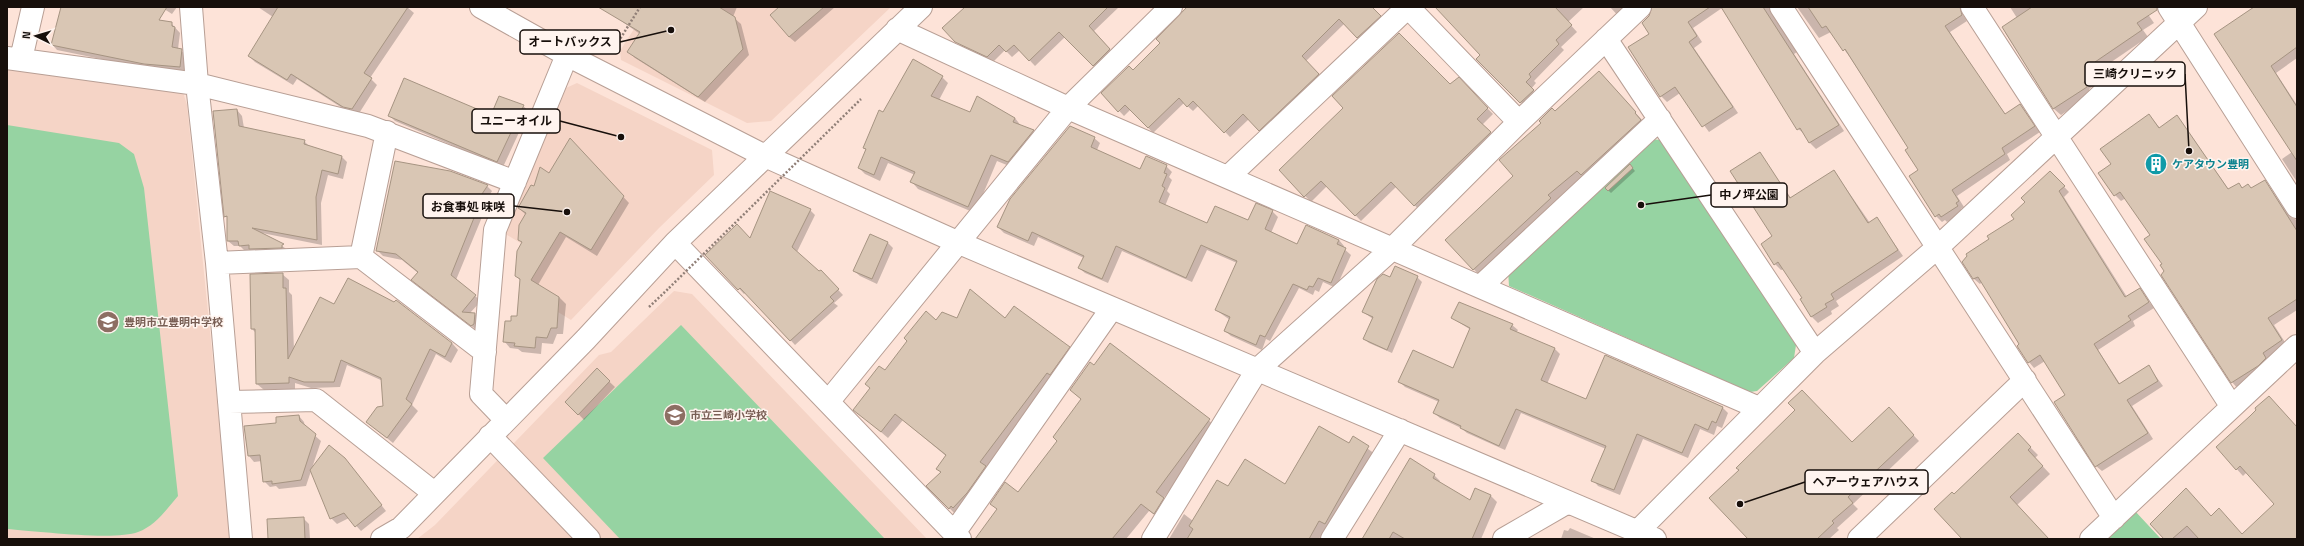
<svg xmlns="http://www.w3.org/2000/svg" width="2304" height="546" font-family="'Titillium Web','Noto Sans JP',sans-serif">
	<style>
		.built { fill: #f5d4c6 }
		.green { fill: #96d3a2 }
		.shadow { fill: #0003 }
		.building { fill: #d9c6b4; stroke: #a69482 }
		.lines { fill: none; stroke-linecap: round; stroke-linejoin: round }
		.minor-casing { stroke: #b89f95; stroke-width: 24 }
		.path { stroke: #907f77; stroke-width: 2.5; stroke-dasharray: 2 2; stroke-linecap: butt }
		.minor { stroke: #fff; stroke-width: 22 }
		.path-bridge { stroke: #907f77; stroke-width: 2.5; stroke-dasharray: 2 2; stroke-linecap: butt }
		.labels { text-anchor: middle; stroke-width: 3; stroke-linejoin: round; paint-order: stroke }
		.culture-label { font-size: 11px; font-weight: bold; fill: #0d838f; stroke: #fff4ef; text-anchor: start }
		.education-label { font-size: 11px; font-weight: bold; fill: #785e54; stroke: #fff4ef; text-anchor: start }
		.leader { fill: none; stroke: #170f0b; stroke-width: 1.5 }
		.callout-dot { fill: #170f0b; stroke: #fff4ef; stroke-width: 1.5 }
		.callout { fill: #fff4ef; stroke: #170f0b; stroke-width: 1.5 }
		.callout-label { font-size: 12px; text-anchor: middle; font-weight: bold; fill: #170f0b }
	</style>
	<rect width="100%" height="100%" fill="#fde3d8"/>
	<!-- built -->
	<path class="built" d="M648 7H891L771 121 747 123 621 60 620 51Z
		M7 69 183 92 187 105 231 539H7Z
		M577 83 712 150 714 175 659 228 571 320 522 290 542 256 504 233 566 88Z
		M674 291 692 294 927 539H417L435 525 599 355 611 352Z"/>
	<!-- green -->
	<path class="green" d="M7 125 119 143 134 154 144 188 178 496C166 510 155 526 138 532 115 541 35 531 7 529Z
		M1648 139 1662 140 1796 345 1794 358 1757 391 1750 392 1509 286 1508 270Z
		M681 325 885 539H620L543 458Z
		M2135 511 2161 539H2105Z"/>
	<!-- shadow -->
	<path class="shadow" d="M62 7H111L171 23 180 33 178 49 187 55 185 72 150 69 57 50 52 44Z
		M161 7H177L172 14Z
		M258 7H407L414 13 370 78 377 85 358 115 350 113 297 79 293 85 255 62 249 56 273 17Z
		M619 7H737L733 17 741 24 749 55 705 102 635 58 629 52 640 34 614 16Z
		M781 7H835L795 42 789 37Z
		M967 7H1119L1094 31 1115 55 1099 70 1065 37 1035 66 1020 50 1012 57 1005 50 993 62 962 47 956 41Z
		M1189 7H1371L1385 21 1362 43 1344 24 1306 61 1323 79 1265 135 1249 119 1230 137 1199 105 1193 111 1184 103 1153 133 1131 109 1124 116 1105 96 1162 43Z
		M1451 7H1584L1568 22 1577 32 1561 47 1564 50 1534 81 1536 83 1531 89 1539 96 1527 108 1477 59 1482 55Z
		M1610 7H1632L1621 19Z
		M1660 7H1775L1774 14 1776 20 1797 52 1794 54 1844 131 1816 149 1810 143 1805 134 1798 129 1722 8 1693 28 1702 42 1694 48 1738 113 1709 132 1680 93 1667 102 1661 96 1650 34 1643 23Z
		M1797 7H1958L1967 21 1950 32 1982 82 2006 115 2020 105 2040 132 2007 154 2010 160 1957 196 1964 207 1961 209 1963 212 1947 222 1945 220 1942 222 1936 216 1910 148 1849 56 1831 32 1819 38Z
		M2010 7H2143L2154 23 2143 30 2148 37 2101 69 2107 78 2089 89 2092 94 2061 115 2054 109 2006 34 2003 28 2017 18Z
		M2256 7H2297V58L2276 73 2297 105V182L2282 159 2292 152Z
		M942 77 948 83 939 100 970 114 1015 118 1021 126 1033 131 1040 137 1014 168 997 161 975 213 918 189 912 182 915 175 888 163 880 181 865 174 859 168 866 150 864 148 883 113Z
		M1458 79 1493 114 1482 125 1496 138 1420 211 1397 186 1361 221 1327 186 1311 202 1280 170 1450 86Z
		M1605 79 1642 120 1640 121 1646 127 1554 203 1557 205 1480 276 1447 240 1514 176 1555 112Z
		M523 106 529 111 503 167 395 121 389 115 492 116Z
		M237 110 242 116 244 128 304 141 310 147 341 156 347 162 343 179 328 175 321 203 322 245 262 233 288 250 245 251 240 246H234L228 241V218L225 216Z
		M2149 115 2160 128 2177 116 2229 190 2239 184 2243 189H2251L2265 181 2290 217 2297 220V310L2274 325 2288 347 2238 389 2232 382 2166 271 2151 235 2126 198 2121 201 2115 195 2113 164Z
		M1094 138 1100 143 1097 150 1141 170 1166 166 1172 172 1169 177 1172 180 1167 191 1170 194 1165 206 1207 224 1248 221 1272 211 1278 217 1271 233 1297 245 1339 240 1344 246 1343 248 1351 255 1336 288 1323 282 1319 292 1315 290 1313 295 1299 288 1270 341 1266 339 1262 350 1231 336 1225 331 1230 320 1216 310 1237 263 1207 250 1192 282 1122 251 1108 283 1085 273 1079 268 1084 258 1038 237 1034 246 1004 233 998 227Z
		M576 146 629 203 597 256 566 237 538 285 559 297 566 304 563 334H557L553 344 542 343 541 354 522 352 518 349 510 348 504 341 512 322 518 318 521 281 516 276 523 243 519 239 526 215 519 208 535 187Z
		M1759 153 1791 198 1834 171 1870 223 1877 219 1903 256 1836 301 1839 306 1831 311 1832 314 1818 323 1812 317 1802 300 1804 298 1784 269 1781 270 1775 264 1762 244 1774 236Z
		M1630 165 1635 171 1611 193 1606 188Z
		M2050 172 2069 192 2064 197 2127 297 2139 289 2154 308 2133 321 2135 326 2098 350 2120 384 2148 366 2163 386 2132 406 2153 439 2102 471 2096 466 2067 395 2045 361 2034 368 2029 362 2020 344 1982 282 1980 284 1974 279 1963 262 2016 219Z
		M487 186 492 191 485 203 487 205 456 280 481 301 470 313 475 314 480 319 478 331 418 285V273L402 260 383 256 377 250Z
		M810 210 815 215 797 252 819 273 825 276 843 295 834 303 838 306 795 345 746 292 744 294 707 255 750 239Z
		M888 243 893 248 877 284 860 276 854 271Z
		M282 274 289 280V292L292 295 294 351 334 305 452 343 458 350 451 363 436 354 412 405 418 411 393 443 367 422 384 407 383 381 347 365 340 387 311 388 295 383V389L264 390 257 384 256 333 252 329Z
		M1417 277 1422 282 1392 353 1369 343 1364 339 1373 319 1363 312 1391 279Z
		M1452 318 1512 325 1518 330 1516 333 1554 348 1560 354 1547 384 1587 400 1723 408 1728 413 1722 428 1717 426 1714 435 1700 429 1688 458 1643 439 1620 495 1598 486 1593 480 1606 449 1521 413 1505 450 1467 433 1461 428 1440 418 1434 413 1439 402 1405 387 1400 382 1453 369 1471 330Z
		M957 320H1006L1069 347 1076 355 956 515 928 486 942 473 937 469 946 456 903 420 888 438 855 410 885 371 936 322Z
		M1110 344 1217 427 1163 499 1170 506 1162 520 1149 511 1126 539H982L998 510 991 504 1019 493 1058 441 1082 400 1071 390 1094 366Z
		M597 370 615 387 584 420 570 405Z
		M1894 415 1919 441 1853 504 1858 509 1837 528 1839 530 1829 539H1752L1852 443Z
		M299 416 304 422 305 427 321 441 312 468 350 465 386 511 361 531 349 518 337 524 331 518 311 471 306 486 279 489 276 486 270 487 264 481 262 461 254 462 249 456 277 423Z
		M2297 428V539H2166L2152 524 2211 517 2242 535 2275 504 2247 472 2243 476 2217 447Z
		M2018 435 2038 455 2035 458 2050 474 2017 505 2048 539H1963L1954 495Z
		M1353 438 1375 454 1332 530 1326 527 1319 539H1169L1184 514 1193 521 1228 487 1286 485 1349 444Z
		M1434 475 1440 481 1439 483 1470 502 1475 490 1491 496 1497 502 1481 539H1363Z
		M303 518 309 524 310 539H269Z
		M1570 528 1596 539H1561L1564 530 1568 531Z"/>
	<!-- building -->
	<path class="building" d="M61 7H167L159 20 172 22V26L175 27 172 47 182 49 180 67 144 64 51 45Z
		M278 7H408L364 73 372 78 352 109 343 107 291 74 287 80 248 56Z
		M598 7H719L735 17 743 49 698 97 627 52 640 32Z
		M779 7H824L789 37 770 15Z
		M965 7H1108L1089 26 1110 49 1093 66 1059 32 1029 61 1014 45 1006 52 999 45 987 57 955 42 942 28Z
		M1187 7H1372L1381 16 1357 38 1339 19 1302 56 1319 74 1259 131 1243 114 1224 133 1193 101 1187 107 1179 98 1148 128 1125 105 1118 112 1101 93 1129 66 1133 70 1160 43 1156 39Z
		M1435 7H1555L1572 25 1556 40 1559 44 1529 74 1531 77 1526 82 1534 90 1520 103 1476 59 1480 55Z
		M1652 7H1710L1688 22 1697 36 1689 42 1733 107 1702 127 1675 87 1660 97 1628 47 1649 34 1642 23 1649 16Z
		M1721 7H1763L1839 125 1809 143 1800 128 1797 130Z
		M1808 7H1960L1962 15 1945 26 2005 114 2020 104 2035 126 2002 148 2005 154 1952 190 1959 201 1956 203 1958 206 1941 217 1939 214 1935 217 1909 176 1918 170 1905 150 1908 148 1845 49 1843 51 1826 26 1822 28Z
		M2032 7H2157V10L2137 23 2142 30 2095 62 2101 71 2084 82 2087 87 2053 109 2002 27Z
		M2254 7H2297V47L2271 66 2297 107V161L2214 34Z
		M1399 33 1450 84 1459 77 1488 108 1477 119 1491 132 1414 206 1391 182 1355 216 1321 181 1304 197 1303 196 1279 170 1343 108 1332 96Z
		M913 59 943 76 931 96 970 112 977 96 1015 118 1013 122 1034 130 1008 162 991 155 968 207 910 182 915 172 881 157 874 175 858 168 866 149 863 148 879 110 883 112Z
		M1599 71 1636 112 1635 113 1641 120 1581 175 1577 171 1548 195 1551 198 1473 270 1445 240 1513 176 1499 160 1541 123 1539 121 1552 108 1555 111Z
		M404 78 491 115 499 96 524 105 497 162 388 116Z
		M237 109 239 126 305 140 304 144 342 156 338 174 322 170 316 197 317 240 252 228 284 244 282 245V248L249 249V245L239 246 238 241H227V216L224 217 213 111Z
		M2149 114 2159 128 2177 115 2228 189 2239 183 2242 188 2248 184 2251 188 2265 180 2297 231V299L2268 318 2282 340 2263 353 2266 358 2258 366 2231 383 2161 275 2164 271 2160 265 2162 264 2144 239 2150 235 2120 192 2114 196 2098 173 2111 164 2100 149Z
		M1070 126 1095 137 1091 147 1140 169 1146 156 1167 165 1164 173 1167 174 1162 186 1165 188 1159 202 1207 223 1215 206 1248 220 1256 203 1273 210 1265 229 1297 244 1306 225 1339 240 1337 244 1346 248 1331 283 1318 278 1313 287 1309 286 1307 290 1293 284 1265 337 1260 335 1256 345 1224 331 1230 317 1215 310 1237 261 1201 245 1186 278 1116 246 1102 279 1078 268 1084 256 1032 232 1028 241 997 227 1010 199Z
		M570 138 624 196 591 250 560 232 531 280 559 297 557 328H551L547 338 536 337 535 348 514 346 515 343 503 342 505 321H511V316H517L520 279 515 276 517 251 522 242 518 240 519 225 526 213 518 208 531 185 534 186 540 167 549 173Z
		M1760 152 1790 198 1834 170 1868 223 1877 217 1898 250 1831 294 1834 299 1825 304 1827 307 1811 317 1800 299 1802 298 1778 262 1774 265 1761 244 1772 236 1730 171Z
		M395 161 450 171 488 185 480 197 482 198 451 275 476 295 462 312 475 313 474 324 471 326 411 280 418 272 396 254 376 251Z
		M1630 164 1633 168 1608 191 1605 188Z
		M2050 171 2065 186 2059 191 2125 297 2140 288 2149 302 2128 316 2131 320 2094 344 2119 384 2149 365 2158 381 2127 400 2148 433 2095 467 2054 402 2065 395 2040 355 2028 363 2017 346 2019 344 1978 277 1973 279 1962 262 1967 256 1966 254 1989 239 1987 236 2014 219 2011 215 2025 202 2021 198Z
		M770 191 811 209 792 247 819 271 821 270 839 289 830 297 834 301 790 341 740 288 738 290 705 255 737 224 750 238Z
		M870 234 888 242 872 279 853 271Z
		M1395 266 1418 276 1387 350 1363 339 1373 317 1362 312 1377 279 1383 274 1390 277Z
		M283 273V288H286L288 359 320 297 334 304 348 278 394 302 396 300 452 343 445 357 430 349 406 399 412 404 387 438 366 422 377 407 383 406 381 378 341 360 334 382H304L289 377V383L256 384 255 329H251L250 274Z
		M970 289 1005 318 1014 306 1070 347 1050 375 1047 373 980 462 986 466 967 493 953 508 951 506 949 509 926 486 941 472 936 469 946 455 895 414 881 432 853 410 870 388 865 384 879 366 885 370 907 341 904 338 926 311 936 320 942 312 957 318Z
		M1459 302 1513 324 1510 329 1555 348 1541 380 1586 399 1605 355 1723 407 1716 423 1712 421 1708 430 1695 424 1682 453 1637 434 1614 490 1591 481 1606 446 1516 409 1499 446 1460 428 1461 426 1433 413 1439 400 1398 382 1413 350 1453 368 1470 328 1451 318Z
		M1110 343 1210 419 1156 492 1164 498 1154 514 1141 504 1112 539H975L997 509 990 504 1005 482 1018 492 1057 441 1053 437 1081 399 1070 390 1090 362 1094 365Z
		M597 368 610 381 578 415 565 402Z
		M1802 390 1852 442 1889 407 1914 435 1848 497 1853 503 1832 521 1834 523 1817 539H1748L1709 498 1739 470 1736 468 1795 410 1788 403Z
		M2269 396 2297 427V539H2199L2187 526 2172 539H2164L2150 524 2186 488 2211 516 2219 508 2242 534 2274 504 2240 466 2236 470 2216 447 2250 416 2256 410 2255 408Z
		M299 415 300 421 316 434 301 480 272 484V481L263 482 260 455 248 456 244 426 276 423V417Z
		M1319 426 1349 443 1353 436 1369 446 1325 524 1319 521 1309 539H1187L1193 529 1189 526 1217 480 1228 486 1245 459 1285 484Z
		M2018 433 2031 447 2028 450 2043 466 2010 497 2049 539H1962L1934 509 1952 492 1954 494Z
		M329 445 345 458 382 505 355 527 344 513 330 519 310 470Z
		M1410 458 1435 474 1433 478 1470 500 1475 488 1491 495 1472 539H1405L1393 532 1389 539H1362Z
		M304 517 305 539H268L267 519Z"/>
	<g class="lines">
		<!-- minor casing -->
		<g class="minor-casing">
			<path id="minor" d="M191 7 197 84 217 263 241 539
				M481 7 567 55 765 156 957 242 1655 539
				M1408 7 1519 122
				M1781 7 2114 518
				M1972 7 2232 407
				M2169 7 2297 207
				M897 29 1068 108 1759 408
				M1606 39 1815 353
				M7 58 197 84 368 126 515 182
				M21 59 33 7
				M1229 176 1408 7
				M675 243 960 539
				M361 257 387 132
				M217 263 361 257 485 352
				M1481 286 1660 119
				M229 402 316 400 434 493
				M828 402 1068 108 1171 7
				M506 420 481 394 495 230 567 55
				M490 436 589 539
				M1637 532 1815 353 1938 247 2196 7
				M954 533 1112 308
				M382 539 401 528 586 339 675 243 921 7
				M1153 539 1257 370 1393 248 1519 122 1640 7
				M1332 539 1400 430
				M1504 539 1568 502
				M1859 539 2025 380
				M2091 539 2297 346"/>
		</g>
		<!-- path -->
		<path class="path" d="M612 52 640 7
			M649 307 669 288"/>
		<!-- minor -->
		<use href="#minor" class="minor"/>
		<!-- path-bridge -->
		<path class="path-bridge" d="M669 288 861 99"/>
	</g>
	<!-- icons -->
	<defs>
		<g id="building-disc" transform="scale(1.15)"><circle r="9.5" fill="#0f9aa8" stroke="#fff4ef"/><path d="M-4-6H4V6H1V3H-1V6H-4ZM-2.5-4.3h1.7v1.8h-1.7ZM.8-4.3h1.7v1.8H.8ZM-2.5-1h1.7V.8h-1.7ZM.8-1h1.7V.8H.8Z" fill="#fff"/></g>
		<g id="school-disc" transform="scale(1.15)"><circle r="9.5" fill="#8d6e63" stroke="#fff4ef"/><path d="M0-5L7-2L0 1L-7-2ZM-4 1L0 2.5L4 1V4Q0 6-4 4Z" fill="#fff"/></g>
	</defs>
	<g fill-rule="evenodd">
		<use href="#building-disc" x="2156" y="164"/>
		<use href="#school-disc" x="108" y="322"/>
		<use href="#school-disc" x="675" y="415"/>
	</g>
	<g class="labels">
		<!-- culture labels -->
		<g class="culture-label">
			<text x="2172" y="168">ケアタウン豊明</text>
		</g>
		<!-- education labels -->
		<g class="education-label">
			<text x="124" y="326">豊明市立豊明中学校</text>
			<text x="690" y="419">市立三崎小学校</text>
		</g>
	</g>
	<!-- callouts -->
	<path class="leader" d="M671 30L620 42M2189 151L2185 74M621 137L560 121M1641 205L1711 195M567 212L514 206M1740 504L1805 482"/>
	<g class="callout-dot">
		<circle cx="671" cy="30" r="4"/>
		<circle cx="2189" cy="151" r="4"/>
		<circle cx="621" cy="137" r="4"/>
		<circle cx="1641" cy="205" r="4"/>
		<circle cx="567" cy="212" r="4"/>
		<circle cx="1740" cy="504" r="4"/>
	</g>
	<g class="callout">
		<rect x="520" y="30" width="100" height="24" rx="4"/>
		<rect x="2085" y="62" width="100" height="24" rx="4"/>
		<rect x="472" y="109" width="88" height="24" rx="4"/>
		<rect x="1711" y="183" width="76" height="24" rx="4"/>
		<rect x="423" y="194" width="91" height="24" rx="4"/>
		<rect x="1805" y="470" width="123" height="24" rx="4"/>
	</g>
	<g class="callout-label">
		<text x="570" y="46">オートバックス</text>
		<text x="2135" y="78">三崎クリニック</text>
		<text x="516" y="125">ユニーオイル</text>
		<text x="1749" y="199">中ノ坪公園</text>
		<text x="468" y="211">お食事処 味咲</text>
		<text x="1866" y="486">ヘアーウェアハウス</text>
	</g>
	<!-- border -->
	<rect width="2304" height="546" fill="none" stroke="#170f0b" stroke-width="16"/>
	<!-- north arrow -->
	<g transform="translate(36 36) rotate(275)" stroke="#fff4ef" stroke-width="3" paint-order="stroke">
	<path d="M0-3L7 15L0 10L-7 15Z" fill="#170f0b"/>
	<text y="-6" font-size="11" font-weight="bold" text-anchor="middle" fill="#170f0b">N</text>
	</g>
</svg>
